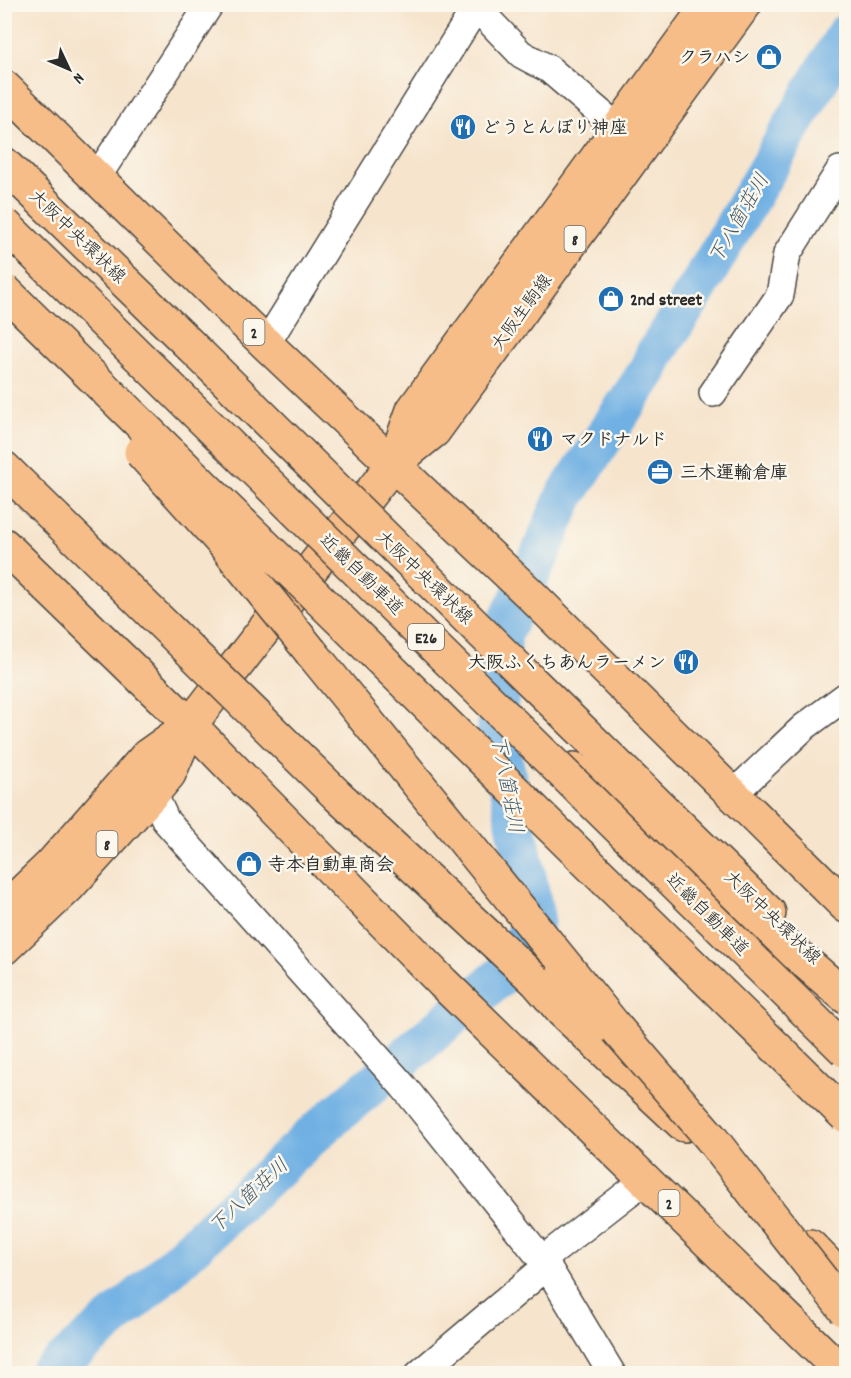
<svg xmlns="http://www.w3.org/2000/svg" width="851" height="1378" font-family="Dekko,'Klee One',sans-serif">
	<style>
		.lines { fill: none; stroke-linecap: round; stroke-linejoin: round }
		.river { stroke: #6fb0e3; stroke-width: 40 }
		.street-casing { stroke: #494743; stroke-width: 30 }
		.primary-casing { stroke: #494743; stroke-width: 36 }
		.highway-casing { stroke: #494743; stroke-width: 36 }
		.street { stroke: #fff; stroke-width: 27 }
		.primary { stroke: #f7bd88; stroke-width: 33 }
		.highway { stroke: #f7bd88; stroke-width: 33 }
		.primary-bridge-casing { stroke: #494743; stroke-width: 36; stroke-linecap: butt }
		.highway-bridge-casing { stroke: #494743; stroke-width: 36; stroke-linecap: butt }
		.primary-bridge { stroke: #f7bd88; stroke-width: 33 }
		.highway-bridge { stroke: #f7bd88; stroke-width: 33 }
		.labels { text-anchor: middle; stroke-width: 5; stroke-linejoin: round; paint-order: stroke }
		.shield { fill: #fbf7ec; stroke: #696865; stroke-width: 1.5 }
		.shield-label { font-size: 16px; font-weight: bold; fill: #2b2b2b }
		.poi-label { font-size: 18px; font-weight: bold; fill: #2b2b2b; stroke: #fbf7ec; text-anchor: start }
		.street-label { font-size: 18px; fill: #2b2b2b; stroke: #fbf7ec }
		.water-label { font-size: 20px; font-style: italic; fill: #435a6b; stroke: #fbf7ec }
	</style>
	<rect width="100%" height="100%" fill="#fbf7ec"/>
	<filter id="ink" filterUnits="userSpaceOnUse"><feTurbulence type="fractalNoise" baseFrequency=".0167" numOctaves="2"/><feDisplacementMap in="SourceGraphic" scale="12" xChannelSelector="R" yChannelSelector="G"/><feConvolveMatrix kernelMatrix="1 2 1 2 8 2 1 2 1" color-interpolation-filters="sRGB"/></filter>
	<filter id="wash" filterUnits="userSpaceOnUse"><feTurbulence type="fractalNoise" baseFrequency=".008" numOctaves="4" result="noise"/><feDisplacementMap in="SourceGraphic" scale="24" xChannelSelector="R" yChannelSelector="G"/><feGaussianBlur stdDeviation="1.35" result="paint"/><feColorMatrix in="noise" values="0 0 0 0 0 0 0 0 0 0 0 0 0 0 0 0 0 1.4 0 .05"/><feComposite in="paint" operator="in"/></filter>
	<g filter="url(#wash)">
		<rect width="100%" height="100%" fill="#f6e4cc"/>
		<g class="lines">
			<!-- river -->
			<path class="river" d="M48 1374 142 1294 318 1130 507 971 535 919 497 730 502 634 539 557 565 496 648 371 655 354 696 291 846 34"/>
		</g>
	</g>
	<g filter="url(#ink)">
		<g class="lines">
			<!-- street casing -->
			<g class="street-casing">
				<path id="street" d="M476 7 521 54 549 69 618 128
					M97 177 210 4
					M266 344 478 4
					M713 393 780 295 787 254 840 170 846 174
					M153 793 166 821 403 1086 547 1266 612 1374
					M733 794 804 727 846 696
					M542 1260 645 1180
					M419 1374 547 1266"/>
			</g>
			<!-- primary casing -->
			<g class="primary-casing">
				<path id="primary" d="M4 87 266 344 531 595 846 906
					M4 164 190 345
					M394 463 413 410 709 4
					M4 468 55 518
					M4 545 190 725 443 983 844 1374
					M528 678 769 913
					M4 910 51 865 147 756 189 726
					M4 948 69 886 153 793 169 774 190 725 393 464 434 431 745 4
					M536 981 562 1011 684 1125
					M810 1246 846 1283"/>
			</g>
			<!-- highway casing -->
			<g class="highway-casing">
				<path id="highway" d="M311 652 617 1029
					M574 769 621 804 846 997"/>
			</g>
			<!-- street -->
			<use href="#street" class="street"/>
			<!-- primary -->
			<use href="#primary" class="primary"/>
			<!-- highway -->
			<use href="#highway" class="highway"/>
			<!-- primary-bridge casing -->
			<g class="primary-bridge-casing">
				<path id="primary-bridge" d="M190 345 528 678
					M55 518 337 795 536 981"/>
			</g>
			<!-- highway-bridge casing -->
			<g class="highway-bridge-casing">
				<path id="highway-bridge" d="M4 224 846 1051
					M4 290 846 1116
					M141 452 223 543 311 652
					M617 1029 711 1138 846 1311"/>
			</g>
			<!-- primary-bridge -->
			<use href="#primary-bridge" class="primary-bridge"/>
			<!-- highway-bridge -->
			<use href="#highway-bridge" class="highway-bridge"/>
		</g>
	</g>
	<!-- icons -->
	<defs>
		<g id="shop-disc" transform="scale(1.35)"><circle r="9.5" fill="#1f6fb2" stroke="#fbf7ec"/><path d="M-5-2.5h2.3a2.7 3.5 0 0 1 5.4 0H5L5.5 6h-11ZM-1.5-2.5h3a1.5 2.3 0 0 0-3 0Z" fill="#fff"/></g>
		<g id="restaurant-disc" transform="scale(1.35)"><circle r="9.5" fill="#1f6fb2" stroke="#fbf7ec"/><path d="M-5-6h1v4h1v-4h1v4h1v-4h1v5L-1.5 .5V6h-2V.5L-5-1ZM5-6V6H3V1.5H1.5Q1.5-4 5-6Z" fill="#fff"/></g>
		<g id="office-disc" transform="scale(1.35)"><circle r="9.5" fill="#1f6fb2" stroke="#fbf7ec"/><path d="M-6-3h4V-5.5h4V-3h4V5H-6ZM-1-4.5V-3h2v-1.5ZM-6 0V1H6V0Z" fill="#fff"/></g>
	</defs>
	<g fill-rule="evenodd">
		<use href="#shop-disc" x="769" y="57"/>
		<use href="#restaurant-disc" x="463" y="127"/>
		<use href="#shop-disc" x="611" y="299"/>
		<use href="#restaurant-disc" x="540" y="439"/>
		<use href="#office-disc" x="660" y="472"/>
		<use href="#restaurant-disc" x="686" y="662"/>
		<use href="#shop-disc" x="249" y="864"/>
	</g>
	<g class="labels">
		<!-- shield labels -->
		<g class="shield">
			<rect x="564.5" y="226" width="21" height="26" rx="4.5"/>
			<rect x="243.5" y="319" width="21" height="26" rx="4.5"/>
			<rect x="408" y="624" width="36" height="26" rx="4.5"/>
			<rect x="96.5" y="831" width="21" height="26" rx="4.5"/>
			<rect x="658.5" y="1190" width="21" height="26" rx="4.5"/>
		</g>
		<g class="shield-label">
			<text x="575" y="245">8</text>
			<text x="254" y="338">2</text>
			<text x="426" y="643">E26</text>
			<text x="107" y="850">8</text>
			<text x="669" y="1209">2</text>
		</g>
		<!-- poi labels -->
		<g class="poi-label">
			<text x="750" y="63" text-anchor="end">クラハシ</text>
			<text x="482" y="133">どうとんぼり神座</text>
			<text x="630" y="305">2nd street</text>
			<text x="560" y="445">マクドナルド</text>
			<text x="680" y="478">三木運輸倉庫</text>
			<text x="666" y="668" text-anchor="end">大阪ふくちあんラーメン</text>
			<text x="268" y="870">寺本自動車商会</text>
		</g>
		<!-- street labels -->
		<g class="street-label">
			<text transform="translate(78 236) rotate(44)" y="6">大阪中央環状線</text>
			<text transform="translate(521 312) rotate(-54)" y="6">大阪生駒線</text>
			<text transform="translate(362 574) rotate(44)" y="6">近畿自動車道</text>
			<text transform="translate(425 577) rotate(44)" y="6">大阪中央環状線</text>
			<text transform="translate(708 914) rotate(45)" y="6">近畿自動車道</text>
			<text transform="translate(773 917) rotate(44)" y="6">大阪中央環状線</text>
		</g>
		<!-- water labels -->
		<g class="water-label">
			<text transform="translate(738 218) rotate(-60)" y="7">下八箇荘川</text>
			<text transform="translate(508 784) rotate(79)" y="7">下八箇荘川</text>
			<text transform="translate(248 1195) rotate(-43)" y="7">下八箇荘川</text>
		</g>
	</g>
	<!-- margin -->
	<rect width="851" height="1378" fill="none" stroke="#fbf7ec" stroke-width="24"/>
	<!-- north arrow -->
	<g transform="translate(69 69) rotate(134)" stroke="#fbf7ec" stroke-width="4.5" paint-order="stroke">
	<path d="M0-4.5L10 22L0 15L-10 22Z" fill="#2b2b2b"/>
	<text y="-9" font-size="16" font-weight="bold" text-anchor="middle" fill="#2b2b2b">N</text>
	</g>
</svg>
